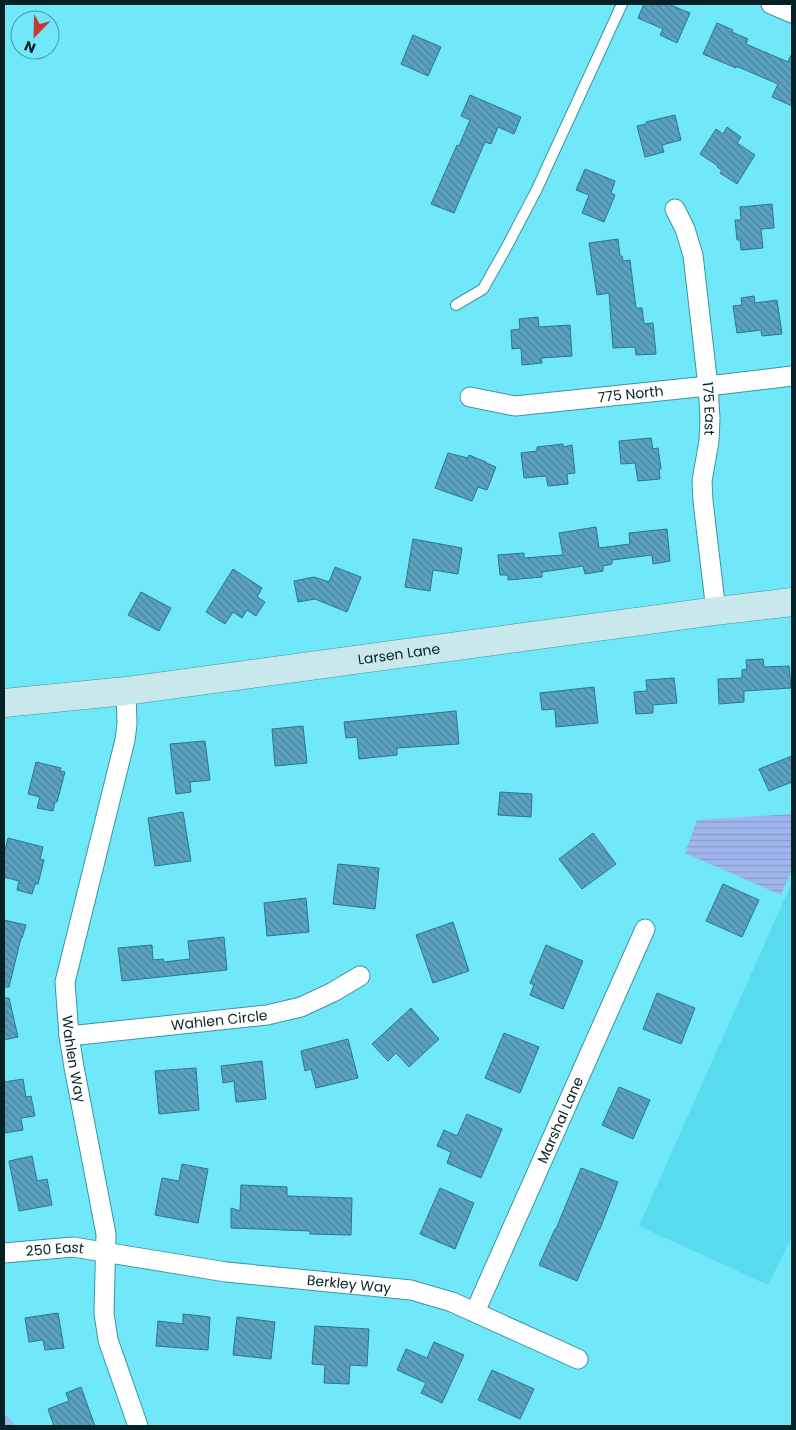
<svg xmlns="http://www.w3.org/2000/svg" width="796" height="1430" font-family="Poppins,sans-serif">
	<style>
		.built { fill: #58dbed }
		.water { fill: url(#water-rules) }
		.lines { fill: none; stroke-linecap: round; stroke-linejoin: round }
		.canal { stroke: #9fb5ec; stroke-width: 18 }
		.building { fill: url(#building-back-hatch); stroke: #277693 }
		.service-casing { stroke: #3995a2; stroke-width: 12 }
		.minor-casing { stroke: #3995a2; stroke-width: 21 }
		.secondary-casing { stroke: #3995a2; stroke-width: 29 }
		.service { stroke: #fff; stroke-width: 10 }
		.minor { stroke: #fff; stroke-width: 19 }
		.secondary { stroke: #c9e8ec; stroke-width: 28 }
		.labels { text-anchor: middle; stroke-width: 4; stroke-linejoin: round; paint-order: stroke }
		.street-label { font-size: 14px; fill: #062125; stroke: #71e8f9 }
	</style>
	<defs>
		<pattern id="water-rules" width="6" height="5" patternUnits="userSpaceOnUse" patternTransform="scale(1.25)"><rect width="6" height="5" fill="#9fb5ec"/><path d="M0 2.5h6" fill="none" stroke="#879bca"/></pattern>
		<pattern id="building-back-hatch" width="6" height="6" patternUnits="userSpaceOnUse" patternTransform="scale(1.25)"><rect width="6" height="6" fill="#5ca2c0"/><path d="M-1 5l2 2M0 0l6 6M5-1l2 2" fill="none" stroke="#4a849c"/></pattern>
	</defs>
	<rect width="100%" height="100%" fill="#71e8f9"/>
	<!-- built -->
	<path class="built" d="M792 882V1237L768 1285 639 1226Z"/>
	<!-- water -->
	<path class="water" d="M792 814V869L781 895 685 853 697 820Z"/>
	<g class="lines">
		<!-- canal -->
		<path class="canal" d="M4 1425V1426"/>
	</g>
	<!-- building -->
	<path class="building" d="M644 4H668L690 13 677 43 660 35 663 29 638 18Z
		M717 23 733 30 732 32 748 39 746 44 788 62 792 53V106L772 97 778 84 736 66V68L703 54Z
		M413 35 441 47 428 76 401 64Z
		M470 95 521 117 514 134 498 127 491 144 485 142 454 213 431 204 457 145 459 146 470 120 461 116Z
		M675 115 681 140 662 145 664 152 645 157 637 126 646 124V122Z
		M727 127 741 137 737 143 755 155 737 184 720 173 722 170 717 167 718 166 700 154 716 129 723 134Z
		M585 169 615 181 611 193 615 195 604 222 582 213 589 195 576 190Z
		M772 204 774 228 761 229 763 248 741 250 740 240H737L735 220H741L740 207Z
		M618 239 620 256H622L623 261 630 260 636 308H642L644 324 653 323 656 354 636 355 635 347 613 348 609 293 597 295 589 243Z
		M754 296 755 303 777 300 782 334 762 336 761 330 737 333 733 306 742 305 741 298Z
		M538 317 539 327 570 325 572 356 541 358 542 363 522 365 521 348 512 349 511 330 520 329 519 319Z
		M651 438 653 449 658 448 661 469H659L660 479 638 481 635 463 621 464 619 441Z
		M563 444V447L572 445 575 473 567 474 568 484 548 486 546 476 524 478 521 453 537 451V447Z
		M448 453 468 458 469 455 486 462V463L496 467 487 490 478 487 472 501 435 488Z
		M596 527 599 548 630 544 629 533 667 529 670 561 653 564 652 555 612 560V564L603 566V571L585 574 583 566 542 572V577L508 580V575H500L498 555 524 553V558L563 555 559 533Z
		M413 539 462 548 458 574 433 570 430 591 405 587Z
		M335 567 361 577 347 612 315 599 298 602 294 581 314 577 329 582Z
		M233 569 262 588 257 597 265 602 256 616 247 610 242 618 233 612 225 624 206 612Z
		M141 592 171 608 159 631 128 615Z
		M763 659 764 667 789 666 791 688 744 691V702L719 704 718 679 742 678V670L747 669 746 660Z
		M674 678 677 703 653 705V713L636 714 634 692 647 691 646 680Z
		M594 687 598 723 556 727 555 709 542 710 540 693Z
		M456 711 459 744 397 748V755L359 759 357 737 346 738 344 722Z
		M303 726 307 763 275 766 272 729Z
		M205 741 210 780 190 782 191 792 176 794 170 744Z
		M792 756V782L769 791 759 769Z
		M36 762 61 768 60 771 65 772 57 802H55L53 811 37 808 40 797 28 794Z
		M500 792 532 794 531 817 498 815Z
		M183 812 191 861 155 866 148 818Z
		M593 833 616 864 582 889 559 859Z
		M8 838 43 847 40 859 44 860 38 884H35L32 894 17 890 19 881 4 877V854Z
		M338 864 379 868 375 909 333 904Z
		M723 884 759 900 742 937 706 921Z
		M306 898 309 932 267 936 264 903Z
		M4 920 26 925 22 938H21L9 987H4Z
		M453 922 469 971 433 983 416 935Z
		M224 937 227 970 122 981 118 948 152 945 153 960 163 959 164 962 190 959 188 941Z
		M546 945 583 961 563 1009 530 995 534 985 530 983Z
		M657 993 695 1008 681 1044 643 1029Z
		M4 998H9L18 1037 4 1040Z
		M411 1008 439 1039 409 1067 396 1053 388 1061 372 1044Z
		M504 1033 539 1047 520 1093 485 1078Z
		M348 1039 358 1078 316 1088 311 1069 305 1071 301 1051Z
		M262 1061 266 1099 236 1102 234 1081 223 1083 221 1066Z
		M196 1068 199 1110 159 1114 155 1071Z
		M23 1079 26 1097 31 1096 35 1116 21 1118 23 1130 4 1133V1082Z
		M619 1087 650 1100 633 1139 602 1125Z
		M467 1114 502 1129 481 1178 447 1163 451 1152 437 1146 444 1130 457 1136Z
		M32 1156 37 1181 47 1179 52 1205 19 1211 9 1161Z
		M182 1164 208 1169 198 1223 155 1215 162 1178 179 1181Z
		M581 1168 618 1182 600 1229H599L577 1281 539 1265 555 1229H556Z
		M241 1185 287 1187V1196L352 1198 351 1235 310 1234V1231L231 1228V1208L240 1211Z
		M440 1188 474 1203 455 1249 420 1234Z
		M58 1313 64 1348 45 1350 43 1340 29 1342 25 1318Z
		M183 1314 210 1317 208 1350 156 1346 158 1321 183 1324Z
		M237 1317 275 1322 271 1359 233 1355Z
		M315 1326 369 1329 367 1366 350 1365 349 1384 324 1383 325 1365 312 1364Z
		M434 1342 464 1355 442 1403 421 1393 426 1383 397 1370 406 1349 427 1358Z
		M492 1370 534 1389 520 1419 478 1400Z
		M81 1387 95 1426H54L48 1409 69 1401 66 1393Z"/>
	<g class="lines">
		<!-- service casing -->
		<g class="service-casing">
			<path id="service" d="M456 305 483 289 505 250 536 191 622 4"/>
		</g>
		<!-- minor casing -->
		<g class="minor-casing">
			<g id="minor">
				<path d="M771 4 792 13"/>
				<path id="s1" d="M675 209 685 229 693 255 708 386 710 418 709 441 702 481 703 501 716 611"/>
				<path id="s2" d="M470 397 515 406 708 386 792 376"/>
				<path id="s3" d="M126 691 127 724 125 740 65 982 69 1036 74 1067 106 1234 104 1313 108 1340 138 1426"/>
				<path id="s4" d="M69 1036 267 1015 301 1007 333 992 360 976"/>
				<path id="s5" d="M4 1253 73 1247 226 1272 411 1290 452 1302 578 1359"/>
				<path id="s6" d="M475 1312 645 929"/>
			</g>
		</g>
		<!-- secondary casing -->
		<g class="secondary-casing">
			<g id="secondary">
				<path id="s7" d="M4 703 126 691 716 611 792 602"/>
			</g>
		</g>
		<!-- service -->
		<use href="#service" class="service"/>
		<!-- minor -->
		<use href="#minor" class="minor"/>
		<!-- secondary -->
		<use href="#secondary" class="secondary"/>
	</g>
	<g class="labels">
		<!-- street labels -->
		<g class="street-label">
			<text dy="5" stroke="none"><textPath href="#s2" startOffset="162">775 North</textPath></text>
			<text dy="5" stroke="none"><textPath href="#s1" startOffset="204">175 East</textPath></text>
			<text dy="5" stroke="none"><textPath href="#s7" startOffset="398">Larsen Lane</textPath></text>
			<text dy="5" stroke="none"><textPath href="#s4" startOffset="151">Wahlen Circle</textPath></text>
			<text dy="5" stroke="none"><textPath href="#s3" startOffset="376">Wahlen Way</textPath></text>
			<text dy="5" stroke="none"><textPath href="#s6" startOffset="210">Marshal Lane</textPath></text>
			<text dy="5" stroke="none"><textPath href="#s5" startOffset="51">250 East</textPath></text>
			<text dy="5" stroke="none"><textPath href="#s5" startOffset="348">Berkley Way</textPath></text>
		</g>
	</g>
	<!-- border -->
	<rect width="796" height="1430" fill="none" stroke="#062125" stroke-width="10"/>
	<!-- north arrow -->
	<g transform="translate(35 35) rotate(203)"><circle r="24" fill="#71e8f9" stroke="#4698a4"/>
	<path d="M0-4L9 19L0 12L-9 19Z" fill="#c83a33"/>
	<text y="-8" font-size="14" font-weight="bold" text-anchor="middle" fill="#062125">N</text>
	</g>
</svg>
